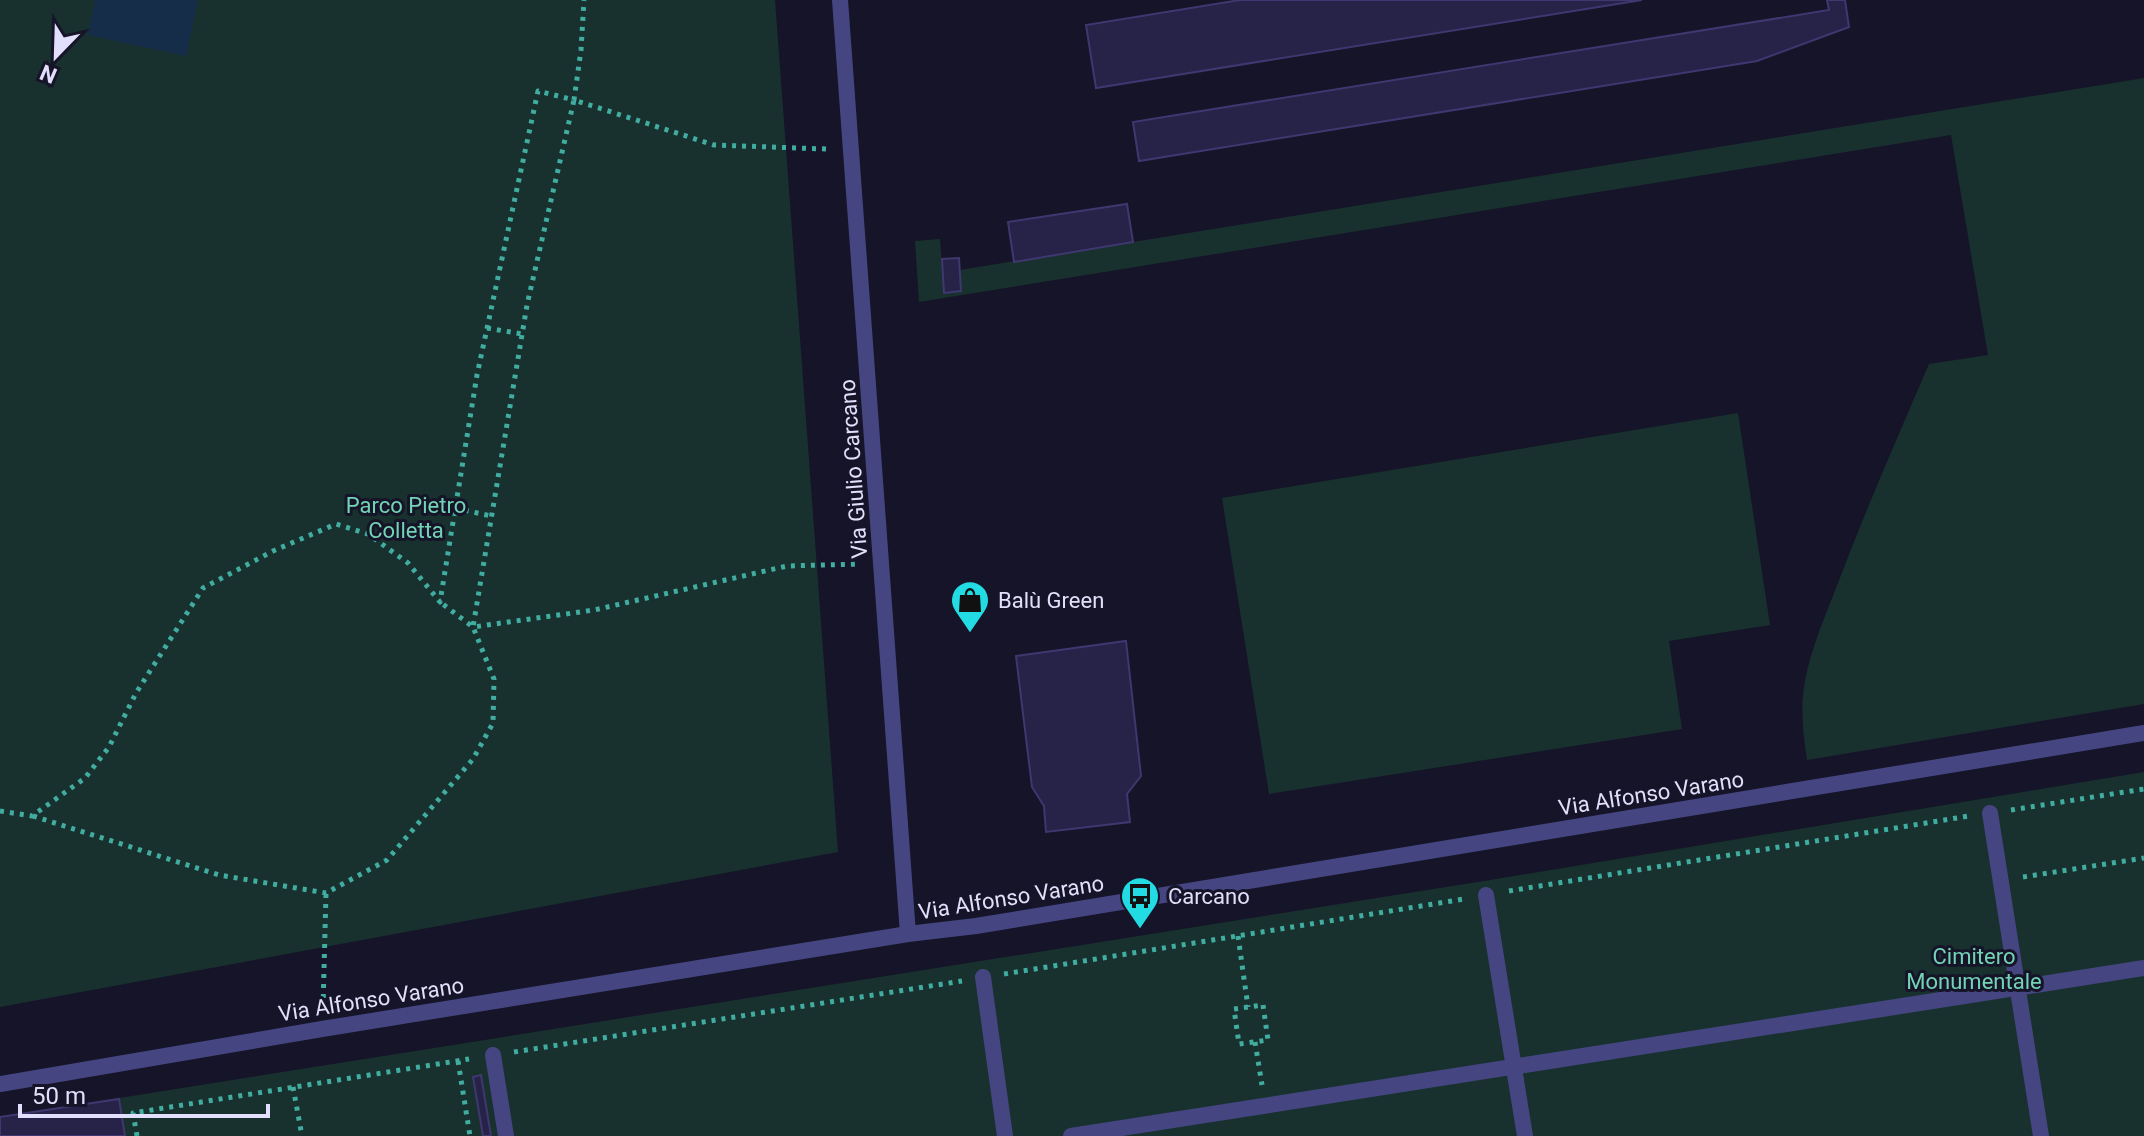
<svg xmlns="http://www.w3.org/2000/svg" width="2144" height="1136" font-family="Roboto,sans-serif">
	<style>
		.green { fill: #18312f }
		.water { fill: #162d4a }
		.building { fill: #272247; stroke: #3f3770; stroke-width: 2 }
		.lines { fill: none; stroke-linecap: round; stroke-linejoin: round }
		.path { stroke: #41ada0; stroke-width: 5; stroke-dasharray: 4 6; stroke-linecap: butt }
		.street { stroke: #454681; stroke-width: 16 }
		.labels { text-anchor: middle; stroke-width: 6; stroke-linejoin: round; paint-order: stroke }
		.street-label { font-size: 22px; fill: #e1dffb; stroke: #161428 }
		.park-label { font-size: 22px; fill: #73d3b5; stroke: #161428 }
		.poi-label { font-size: 22px; fill: #e1dffb; stroke: #161428; text-anchor: start }
	</style>
	<rect width="100%" height="100%" fill="#161428"/>
	<!-- green -->
	<path class="green" d="M0 0H775L838 852 0 1007Z
		M2144 78V704L1807 760C1803 733 1800 708 1805 681 1811 648 1826 614 1838 583 1866 509 1898 436 1929 364L1988 355 1951 135 919 302 915 241 940 239 944 292 961 291 960 270Z
		M1738 413 1770 625 1669 641 1682 729 1269 794 1222 498Z
		M2144 772V1136H0V1117L1484 881Z"/>
	<!-- water -->
	<path class="water" d="M95 0H198L186 56 88 35Z"/>
	<!-- building -->
	<path class="building" d="M1240 0H1642L1096 88 1086 25Z
		M1827 0H1845L1849 27 1757 61 1139 161 1133 122 1829 10Z
		M1127 204 1133 242 1014 262 1008 222Z
		M959 258 961 291 944 293 942 259Z
		M1126 641 1141 776 1127 794 1130 822 1046 832 1044 806 1032 787 1016 656Z
		M481 1075 491 1136H483L473 1077Z
		M119 1099 125 1136H0V1117Z"/>
	<g class="lines">
		<!-- path -->
		<path class="path" d="M826 149 714 145 574 100 527 305 473 627 594 610 787 566 860 564
			M487 328 522 334
			M455 508 491 516
			M2011 810 2144 789
			M0 811 32 816 85 778 109 747 136 693 203 588 273 551 336 524 368 534 408 563 440 602 477 375 538 91 574 100 581 50 584 0
			M33 816 219 875 326 893 387 860 473 759 493 723 494 679 473 627 440 602
			M2023 877 2144 858
			M1509 891 1969 816
			M1238 936 1248 1007
			M1004 974 1464 899
			M1263 1005 1268 1040 1239 1044 1234 1009Z
			M323 1008 326 893
			M1255 1042 1262 1085
			M514 1052 962 981
			M458 1061 470 1136
			M293 1087 302 1136
			M137 1136 133 1113 469 1059"/>
		<!-- street -->
		<path class="street" d="M840 0 908 934
			M1990 813 2041 1136
			M1486 895 1525 1136
			M983 977 1005 1136
			M493 1055 506 1136
			M0 1084 322 1029 908 934 976 926 2144 733
			M1071 1136 2144 968"/>
	</g>
	<!-- icons -->
	<defs>
		<g id="shop-pin" transform="scale(2)"><path d="M0 17L-7.5 6A9.5 9.5 0 1 1 7.5 6Z" fill="#23dbe3" stroke="#161428"/><path d="M-5-2.5h2.3a2.7 3.5 0 0 1 5.4 0H5L5.5 6h-11ZM-1.5-2.5h3a1.5 2.3 0 0 0-3 0Z" fill="#111"/></g>
		<g id="bus-pin" transform="scale(2)"><path d="M0 17L-7.5 6A9.5 9.5 0 1 1 7.5 6Z" fill="#23dbe3" stroke="#161428"/><path d="M-5-6H5V4H4V6H2V4H-2V6H-4V4H-5ZM-3.5-4V0h7V-4ZM-3.5 1.2v1.5H-2V1.2ZM2 1.2v1.5H3.5V1.2Z" fill="#111"/></g>
	</defs>
	<g fill-rule="evenodd">
		<use href="#shop-pin" x="970" y="600"/>
		<use href="#bus-pin" x="1140" y="896"/>
	</g>
	<g class="labels">
		<!-- street labels -->
		<g class="street-label">
			<text transform="translate(853 469) rotate(-94)" y="8">Via Giulio Carcano</text>
			<text transform="translate(1651 793) rotate(-9)" y="8">Via Alfonso Varano</text>
			<text transform="translate(1011 897) rotate(-9)" y="8">Via Alfonso Varano</text>
			<text transform="translate(371 999) rotate(-9)" y="8">Via Alfonso Varano</text>
		</g>
		<!-- park labels -->
		<g class="park-label">
			<text x="406" y="513">Parco Pietro<tspan x="406" dy="25">Colletta</tspan></text>
			<text x="1974" y="964">Cimitero<tspan x="1974" dy="25">Monumentale</tspan></text>
		</g>
		<!-- poi labels -->
		<g class="poi-label">
			<text x="998" y="608">Balù Green</text>
			<text x="1168" y="904">Carcano</text>
		</g>
	</g>
	<!-- north arrow -->
	<g transform="translate(56 56) rotate(203)" stroke="#161428" stroke-width="6" paint-order="stroke">
	<path d="M0-6L14 30L0 20L-14 30Z" fill="#e1dffb"/>
	<text y="-12" font-size="22" font-weight="bold" text-anchor="middle" fill="#e1dffb">N</text>
	</g>
	<!-- scale -->
	<path d="M20 1104v12h248v-12" fill="none" stroke="#e1dffb" stroke-width="4"/>
	<text x="32" y="1104" font-size="24" fill="#e1dffb" stroke="#161428" stroke-width="6" paint-order="stroke">50 m</text>
</svg>
